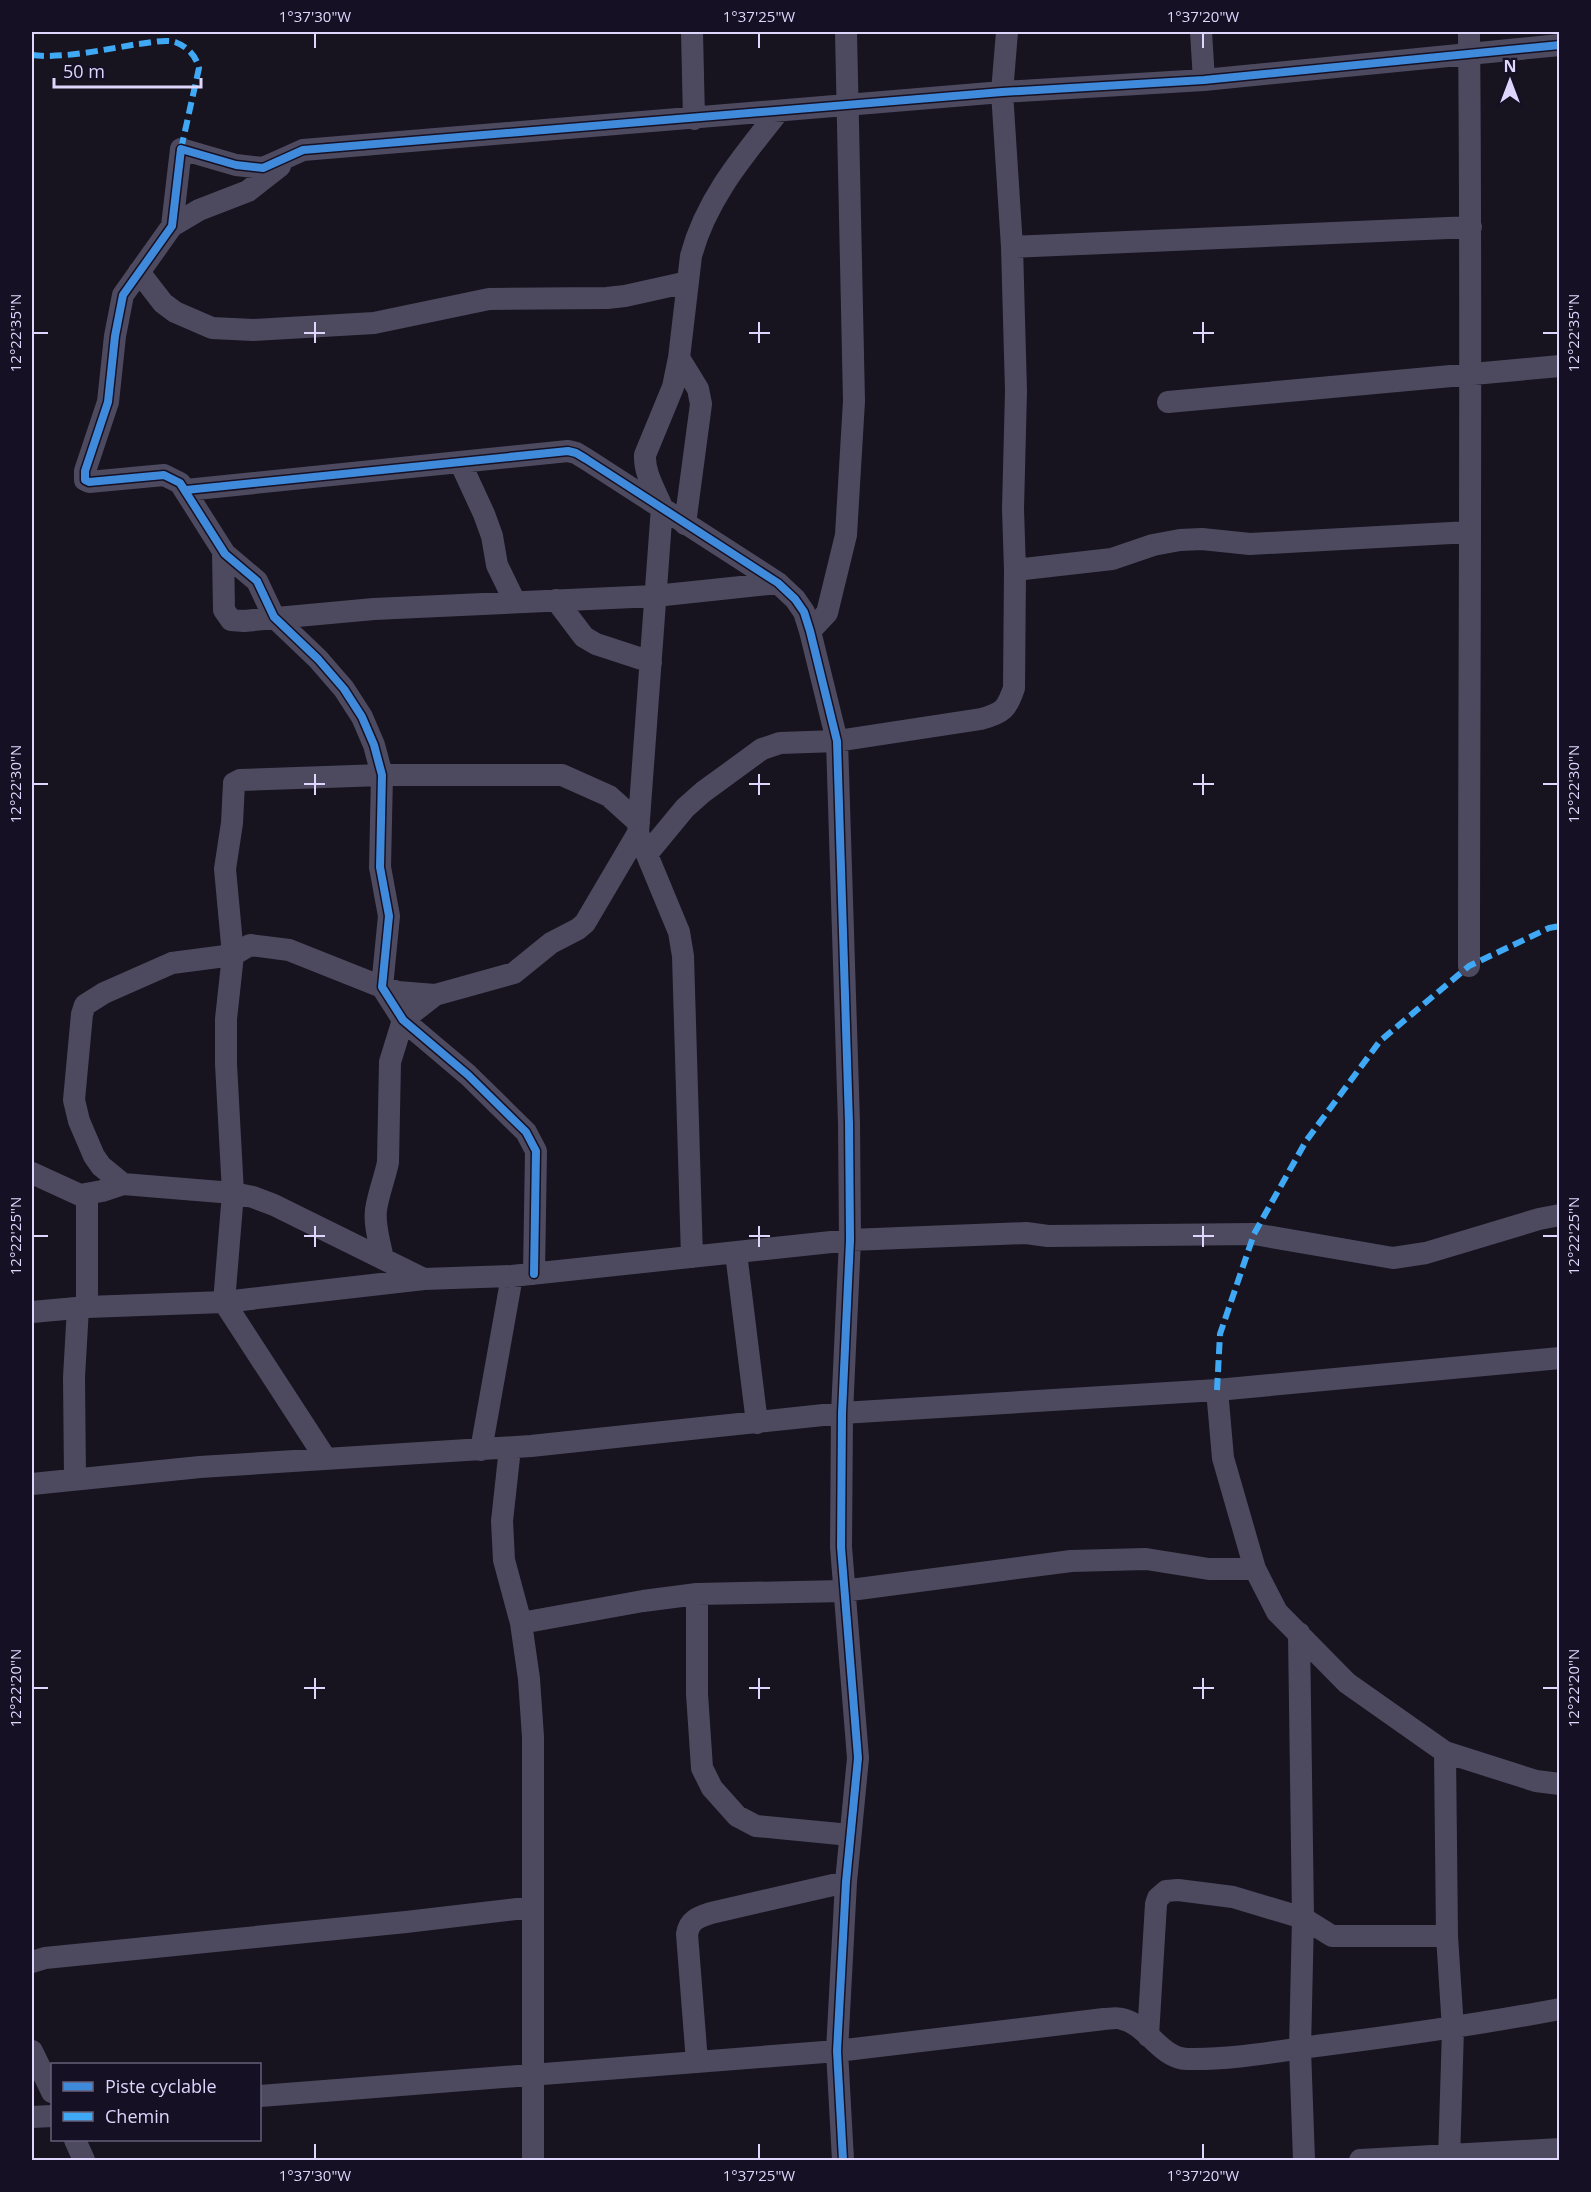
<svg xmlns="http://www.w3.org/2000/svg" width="1591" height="2192" font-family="'Open Sans',sans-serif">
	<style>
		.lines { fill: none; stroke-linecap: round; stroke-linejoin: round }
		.minor { stroke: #4d4a60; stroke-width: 22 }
		.quiet { stroke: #3fa9f5; stroke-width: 6; stroke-dasharray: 12 6; stroke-linecap: butt }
		.cycleway-casing { stroke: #151024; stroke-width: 11 }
		.cycleway { stroke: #408adc; stroke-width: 8 }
		.ticks { fill: none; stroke: #ded6fc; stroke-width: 2 }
		.neatline { fill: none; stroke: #ded6fc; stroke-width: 2 }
		.ticks-label { font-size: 15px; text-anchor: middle; fill: #ded6fc }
	</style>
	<rect width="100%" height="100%" fill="#17141f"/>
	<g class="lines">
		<!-- minor -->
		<path class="minor" d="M692 32 694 119
			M1201 32 1204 80
			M1469 32C1472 343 1469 655 1469 966
			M172 226 199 210 248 191 280 166
			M1012 247 1471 227
			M139 272 163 303 175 312 212 328 253 330 374 323 489 299 607 298 625 296 688 282
			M679 358 698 389 701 404 685 524
			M1168 402 1560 366
			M460 462 484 514 492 536 497 565 515 602
			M186 490 568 451 576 453 586 459 778 583 795 599 804 612 810 631 837 741 849 1123 850 1240 842 1413 841 1547 858 1758 846 1882 837 2051 843 2160
			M223 551 224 610 231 620 244 621 374 609 655 596 778 583
			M1015 570 1112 559 1153 545 1180 540 1202 539 1250 544 1469 532
			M556 600 584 637 596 644 651 662
			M810 631 827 613 846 535 854 401 846 32
			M647 854 685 808 703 792 762 749 780 743 837 741 981 719C1003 713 1007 709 1014 688L1015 570 1013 509 1016 391 1012 247 1002 92 1007 32
			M32 1173 80 1195 102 1191 123 1184 233 1193 253 1197 274 1205 424 1279
			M123 1184 101 1166 94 1156 79 1121 74 1100 82 1014 85 1005 104 993 172 963 233 955 250 945 289 950 382 987 398 992 435 995 514 973 551 943 578 929 585 923 638 833
			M87 1194V1307
			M736 1253 757 1423
			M692 1257 683 956 679 932 638 833 662 507C655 490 644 473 645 455L673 387 679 358 691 256C706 199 744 155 779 111
			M383 1259C380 1243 374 1226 376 1210 378 1194 385 1178 388 1162L390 1062 403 1020 435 995
			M534 1274 536 1151 526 1132 468 1075 403 1020 382 987 389 916 380 867 382 775 374 745 362 717 344 689 318 659 274 617 257 581 225 554 180 483 164 475 89 482 85 480V471L108 402 115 336 123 295 172 226 181 149 236 165 263 168 303 150 1002 92 1204 80 1560 45
			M32 1312 87 1307 224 1302 424 1279 512 1276 850 1240 1026 1233 1048 1236 1254 1234 1393 1258 1426 1253 1539 1219 1560 1215
			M1217 1390 1223 1458 1255 1569 1277 1612 1347 1683 1445 1752 1536 1781 1560 1784
			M510 1448 502 1521 504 1560 521 1623 529 1679 533 1737V2160
			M481 1450 512 1276
			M326 1459 224 1302 233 1193 226 1064V1019L233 955 225 869 232 823 234 783 240 780 382 775H562L609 796 639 823
			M75 1479 74 1377 78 1308
			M32 1484 200 1467 531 1446 842 1413 1217 1390 1560 1358
			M697 1594V1694L702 1768 712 1788 737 1816 756 1826 850 1835
			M521 1623 643 1601 697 1594 843 1591 1071 1561 1146 1559 1209 1569H1255
			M1299 1633 1303 1918 1300 2049 1304 2160
			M1445 1752 1447 1936 1453 2029 1449 2160
			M32 1962 45 1958 406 1922 533 1907
			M1148 2036 1156 1904 1158 1898 1166 1891 1178 1890 1233 1897 1303 1918 1332 1936H1447
			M32 2051 52 2092
			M697 2062 687 1934C689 1920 699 1917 711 1913L846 1882
			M260 2096 837 2051 1104 2019C1109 2019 1117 2017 1122 2019 1148 2025 1160 2058 1187 2059 1234 2060 1278 2051 1324 2045 1403 2035 1481 2024 1560 2009
			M32 2117 52 2116
			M75 2140 84 2160
			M1360 2160 1560 2149"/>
		<!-- quiet -->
		<path class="quiet" d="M32 55C62 59 107 49 138 44 149 43 165 39 175 42 188 47 196 56 199 68L181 149
			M1217 1390 1220 1334 1254 1234 1306 1141 1380 1041 1469 966 1549 928 1560 926"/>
		<!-- cycleway casing -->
		<g class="cycleway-casing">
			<path id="cycleway" d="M186 490 568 451 576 453 586 459 778 583 795 599 804 612 810 631 837 741 849 1123 850 1240 842 1413 841 1547 858 1758 846 1882 837 2051 843 2160
				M534 1274 536 1151 526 1132 468 1075 403 1020 382 987 389 916 380 867 382 775 374 745 362 717 344 689 318 659 274 617 257 581 225 554 180 483 164 475 89 482 85 480V471L108 402 115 336 123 295 172 226 181 149 236 165 263 168 303 150 1002 92 1204 80 1560 45"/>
		</g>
		<!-- cycleway -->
		<use href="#cycleway" class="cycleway"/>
	</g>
	<!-- ticks -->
	<path class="ticks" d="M315 33V48M759 33V48M1203 33V48M315 322V343M759 322V343M1203 322V343M33 333H48M304 333H325M749 333H770M1193 333H1214M1543 333H1558M315 774V795M759 774V795M1203 774V795M33 784H48M304 784H325M749 784H770M1193 784H1214M1543 784H1558M315 1226V1247M759 1226V1247M1203 1226V1247M33 1236H48M304 1236H325M749 1236H770M1193 1236H1214M1543 1236H1558M315 1678V1699M759 1678V1699M1203 1678V1699M33 1688H48M304 1688H325M749 1688H770M1193 1688H1214M1543 1688H1558M315 2144V2159M759 2144V2159M1203 2144V2159"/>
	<!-- border -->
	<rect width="1591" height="2192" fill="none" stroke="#151024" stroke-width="66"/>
	<!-- legend -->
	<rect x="51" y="2063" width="210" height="78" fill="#151024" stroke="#655f7a" stroke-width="1.5"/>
	<rect x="63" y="2082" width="30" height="9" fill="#408adc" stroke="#655f7a" stroke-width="1.5"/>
	<text x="105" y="2093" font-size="18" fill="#ded6fc">Piste cyclable</text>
	<rect x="63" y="2112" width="30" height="9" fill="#3fa9f5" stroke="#655f7a" stroke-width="1.5"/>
	<text x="105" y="2123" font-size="18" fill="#ded6fc">Chemin</text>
	<!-- north arrow -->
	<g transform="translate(1510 81)" stroke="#151024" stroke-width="4.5" paint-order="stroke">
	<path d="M0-4.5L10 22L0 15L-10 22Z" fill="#ded6fc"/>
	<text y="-9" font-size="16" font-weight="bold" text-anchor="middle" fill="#ded6fc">N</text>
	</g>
	<!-- scale -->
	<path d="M54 78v9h147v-9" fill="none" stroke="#ded6fc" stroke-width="3"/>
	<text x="63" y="78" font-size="18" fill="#ded6fc" stroke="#151024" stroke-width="4.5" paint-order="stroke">50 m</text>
	<rect x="33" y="33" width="1525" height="2126" class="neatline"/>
	<g class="ticks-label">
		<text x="315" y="22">1°37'30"W</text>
		<text x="759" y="22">1°37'25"W</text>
		<text x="1203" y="22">1°37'20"W</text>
		<text transform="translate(16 333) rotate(-90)" y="5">12°22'35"N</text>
		<text transform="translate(1574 333) rotate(-90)" y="5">12°22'35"N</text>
		<text transform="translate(16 784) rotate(-90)" y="5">12°22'30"N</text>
		<text transform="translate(1574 784) rotate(-90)" y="5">12°22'30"N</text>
		<text transform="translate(16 1236) rotate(-90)" y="5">12°22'25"N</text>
		<text transform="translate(1574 1236) rotate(-90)" y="5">12°22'25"N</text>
		<text transform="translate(16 1688) rotate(-90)" y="5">12°22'20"N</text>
		<text transform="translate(1574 1688) rotate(-90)" y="5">12°22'20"N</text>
		<text x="315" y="2181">1°37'30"W</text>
		<text x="759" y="2181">1°37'25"W</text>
		<text x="1203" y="2181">1°37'20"W</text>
	</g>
</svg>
